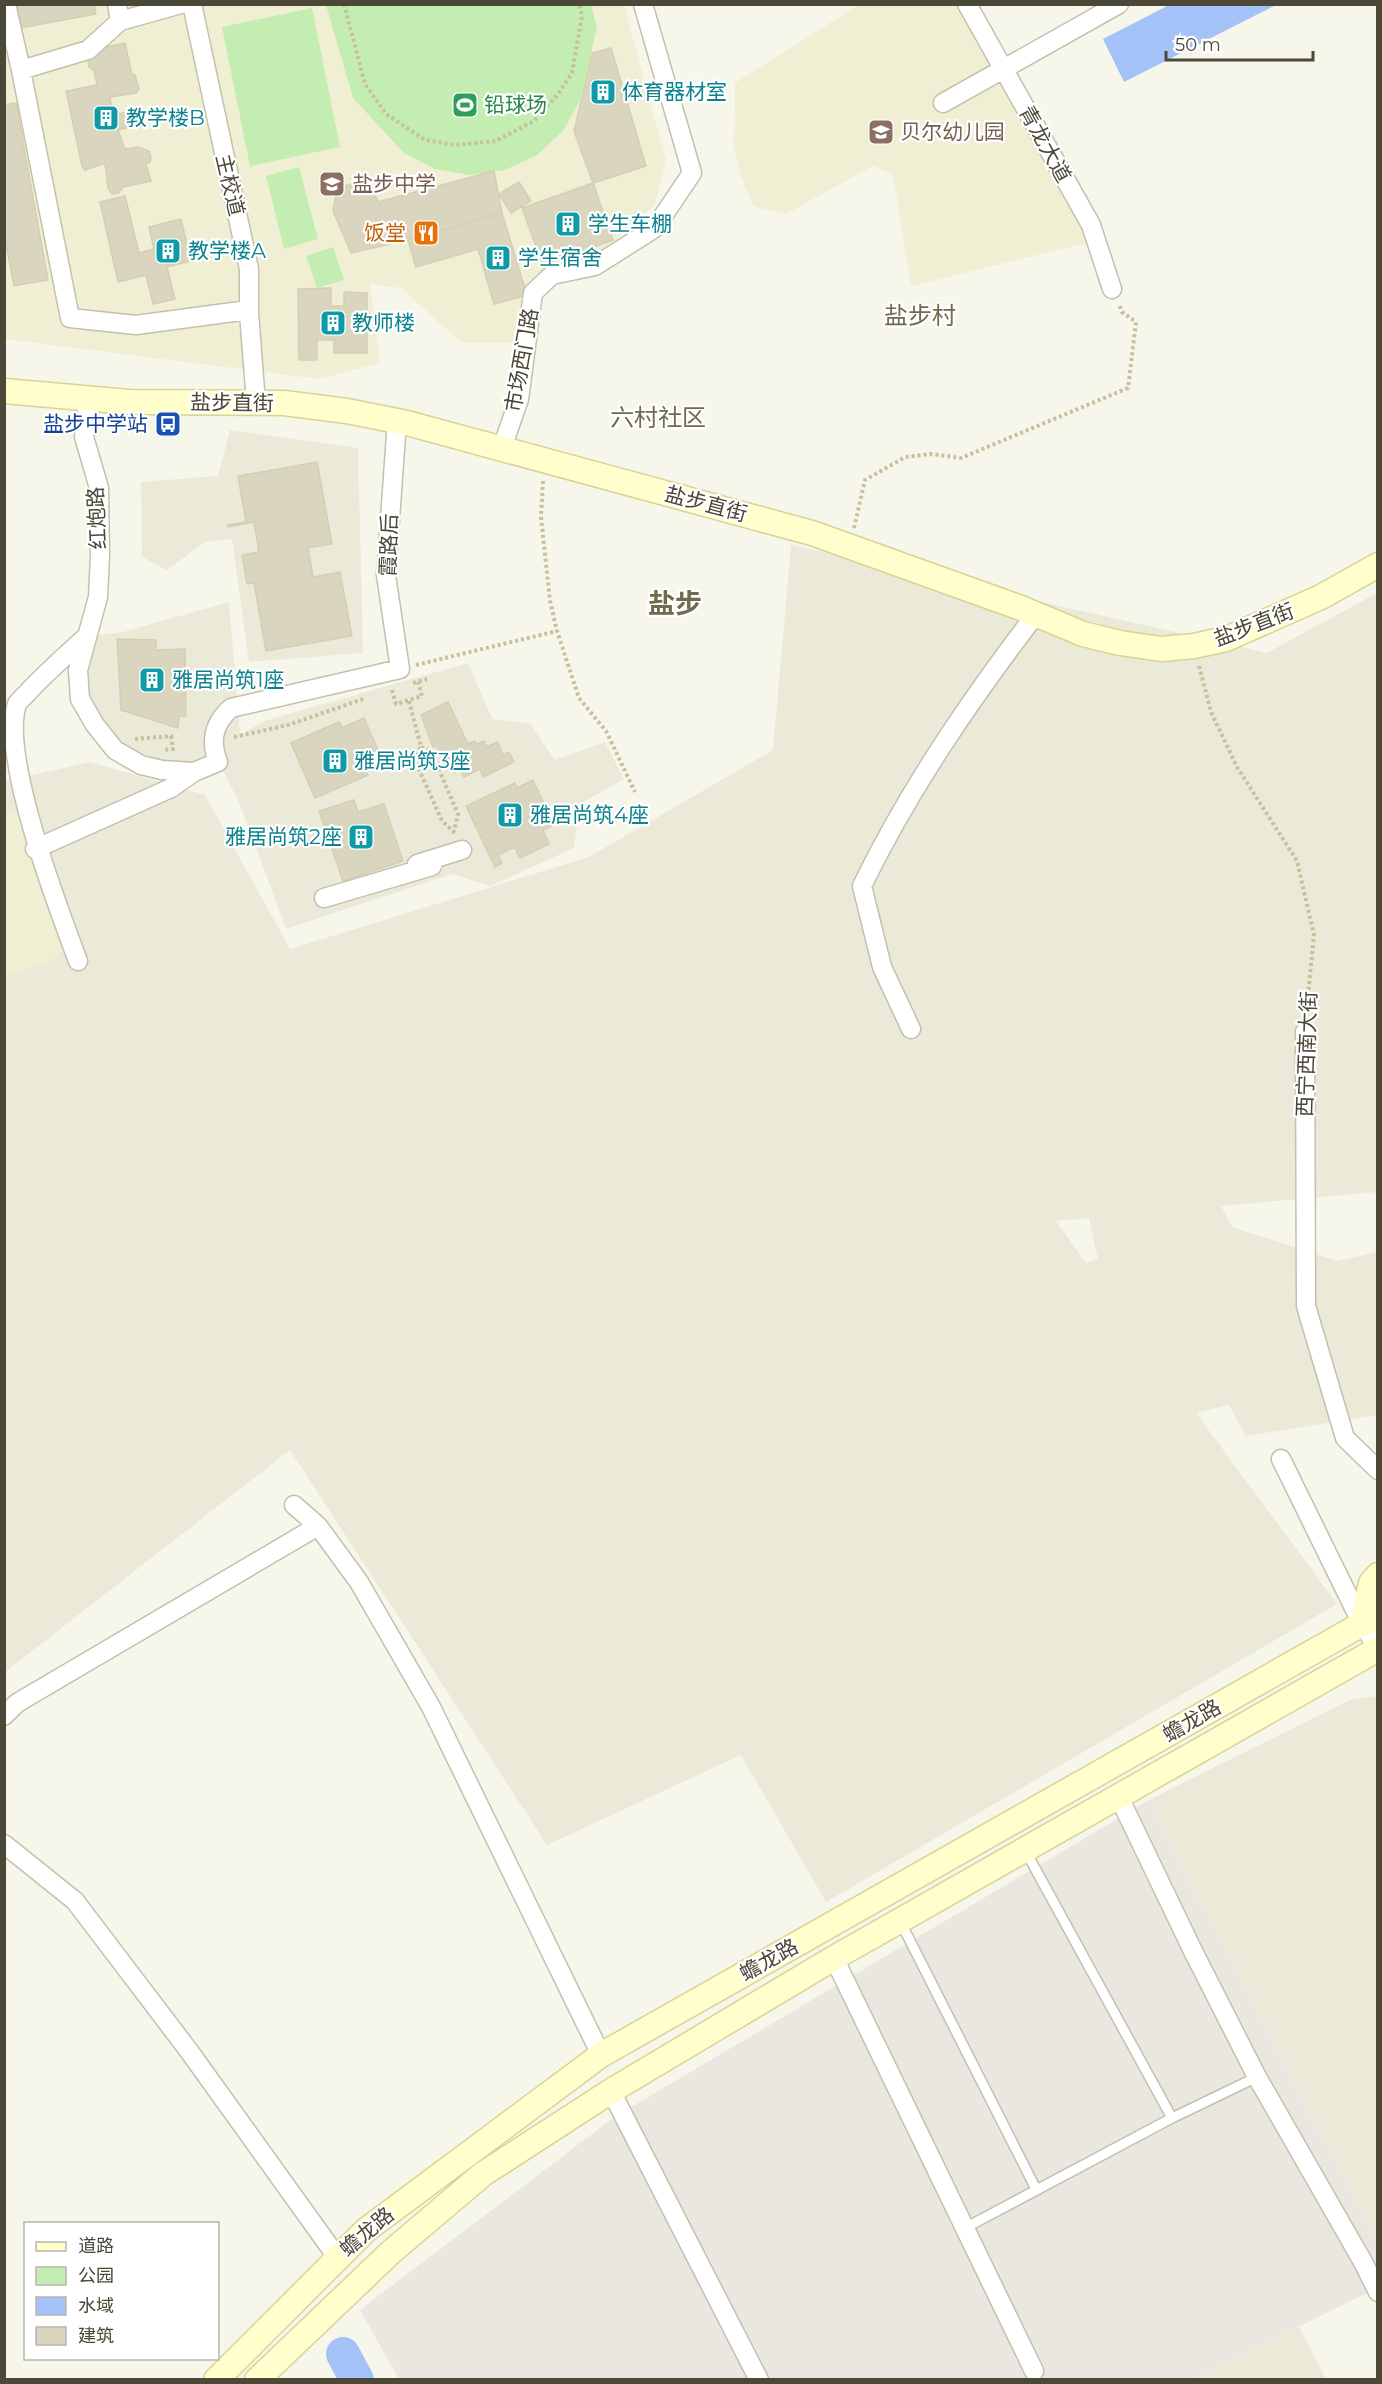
<svg xmlns="http://www.w3.org/2000/svg" width="1382" height="2384" font-family="Montserrat,'Noto Sans SC',sans-serif">
	<style>
		.residential { fill: #ebe9d8; fill-rule: evenodd }
		.industrial { fill: #e9e7df }
		.education { fill: #f0efd4 }
		.green { fill: #c4edb1 }
		.water { fill: #a4c2f7 }
		.lines { fill: none; stroke-linecap: round; stroke-linejoin: round }
		.river { stroke: #a4c2f7; stroke-width: 34 }
		.building { fill: #d9d5bf; stroke: #d5cfb1; stroke-width: 1.5 }
		.lane-casing { stroke: #c3c1ac; stroke-width: 12 }
		.street-casing { stroke: #c3c1ac; stroke-width: 21 }
		.secondary-casing { stroke: #d7d495; stroke-width: 27 }
		.path { stroke: #c6c19c; stroke-width: 4; stroke-dasharray: 3 3; stroke-linecap: butt }
		.lane { stroke: #fff; stroke-width: 9 }
		.street { stroke: #fff; stroke-width: 18 }
		.secondary { stroke: #fffecc; stroke-width: 24 }
		.labels { text-anchor: middle; stroke-width: 4.5; stroke-linejoin: round; paint-order: stroke }
		.culture-label { font-size: 21px; fill: #0d838f; stroke: #fff; text-anchor: start }
		.leisure-label { font-size: 21px; fill: #27864d; stroke: #fff; text-anchor: start }
		.education-label { font-size: 21px; fill: #785e54; stroke: #fff; text-anchor: start }
		.street-label { font-size: 21px; fill: #4c4838; stroke: #fff }
		.food-label { font-size: 21px; fill: #c56008; stroke: #fff; text-anchor: end }
		.transit-label { font-size: 21px; fill: #164399; stroke: #fff; text-anchor: end }
		.quarter-label { font-size: 24px; fill: #706a4e; stroke: #fff }
		.district-label { font-size: 27px; font-weight: bold; fill: #706a4e; stroke: #fff }
	</style>
	<rect width="100%" height="100%" fill="#f6f6eb"/>
	<!-- residential -->
	<path class="residential" d="M230 430 358 448 363 653 249 662 232 539 205 542 167 570 142 557 141 482 218 476Z
		M791 545 1267 653 1377 593V1192L1221 1206 1232 1227 1337 1261 1377 1252V1415L1246 1436 1229 1405 1196 1413 1337 1604 826 1902 741 1755 547 1845 290 1450 5 1672V781L90 762 205 795 290 949 589 857 773 750ZM1089 1218 1098 1259 1086 1263 1056 1221Z
		M229 602 240 735 264 721 468 663 492 719 530 724 555 760 605 742 624 779 580 804 574 848 490 886 452 874 286 929 239 802 219 763 141 765 80 699 86 637 123 632Z
		M1377 1696V2241L1149 1800 1352 1699Z
		M1297 2323 1326 2379 1186 2380Z"/>
	<!-- industrial -->
	<path class="industrial" d="M1149 1800 1377 2241V2288L1193 2379H399L360 2310 613 2118Z"/>
	<!-- education -->
	<path class="education" d="M5 5H624L666 161 654 206 606 248 529 286 515 343H462L401 288 370 284 380 363 319 379 5 339Z
		M858 5H955L1091 242 911 286 893 174 873 166 786 214 753 206 740 174 734 147 735 83Z
		M16 811 67 950 50 962 5 977V812Z"/>
	<!-- green -->
	<path class="green" d="M326 5H591L597 27 580 100 563 131 537 155 505 170 470 175 435 169 404 153 353 98Z
		M312 8 340 147 250 166 222 27Z
		M299 167 318 239 284 249 266 176Z
		M333 247 344 280 317 288 306 256Z"/>
	<!-- water -->
	<path class="water" d="M1171 4H1276V5L1124 82 1103 39Z"/>
	<g class="lines">
		<!-- river -->
		<path class="river" d="M343 2354 357 2380"/>
	</g>
	<!-- building -->
	<path class="building" d="M16 4H94L96 14 21 28Z
		M125 43 132 75H135L139 89 136 93 110 97 113 115 133 111 139 115 141 120 139 125 118 130 125 149 138 147 149 151 151 157 150 162 146 164 151 181 123 187 119 193 112 194 108 188 105 163 85 170 82 166 66 91 97 85 94 70 89 67 88 61 97 49Z
		M611 48 646 166 593 183 574 131 592 53Z
		M16 103 48 280 14 286 4 234V105Z
		M494 171 502 213 527 295 494 304 478 249 416 267 408 240 351 253 333 211 337 189 368 177 378 202Z
		M519 182 531 201 511 213 499 194Z
		M593 183 613 240 543 266 522 208Z
		M125 196 139 253 154 249 149 227 181 219 191 261 167 267 175 299 153 304 146 275 118 282 100 202Z
		M502 213 527 295 494 304 478 249 416 267 408 240Z
		M331 288V306H344V292L367 293V353H334V340H317V360H299L298 289Z
		M317 462 332 544 308 548 313 577 340 572 352 636 266 651 254 583 247 584 242 555 259 552 254 522 228 527 227 525 246 522 238 476Z
		M117 639 156 640V650L185 649 186 716H179L178 728 121 710Z
		M448 702 468 744 474 741 477 744 484 741 487 747 497 742 503 755 509 752 514 762 483 777 480 769 464 777 460 770 454 773 447 769 436 745 433 747 421 715Z
		M364 718 381 757 363 764 368 775 315 798 291 743 339 722 342 728Z
		M533 780 554 825 543 830 549 844 520 858 514 847 498 855 502 863 495 867 466 806 515 783 517 788Z
		M354 800 358 812 384 804 403 861 343 881 319 811Z"/>
	<g class="lines">
		<!-- lane casing -->
		<g class="lane-casing">
			<path id="lane" d="M1025 1850 1172 2118
				M900 1921 1036 2189
				M965 2228 1172 2118 1257 2077"/>
		</g>
		<!-- street casing -->
		<g class="street-casing">
			<path id="street" d="M6 4 21 70 88 50 120 21
				M117 4 120 21 181 4
				M192 4 249 269V313L256 403
				M967 4 1091 225 1112 289
				M21 70 70 318 136 325 248 310
				M943 103 1119 4
				M89 399 84 437 99 488 100 556 98 597 78 670 80 699 95 725 115 750 141 765 162 770 194 772 218 762C210 741 213 724 231 708L400 669 386 575 397 421
				M502 448 519 399 533 293 552 275 595 266 655 228 692 173 643 4
				M35 849 171 788 194 772
				M417 864 462 850
				M324 898 432 866
				M78 961C58 908 0 756 17 704 20 699 26 695 29 691 47 672 67 654 86 637
				M911 1029 882 967 862 886C909 789 971 699 1036 614
				M1305 1032 1306 1306 1345 1438 1378 1470
				M1281 1459 1362 1624 1378 1648
				M294 1505 318 1526 359 1582 431 1707 601 2055
				M4 1716 17 1703 318 1526
				M1118 1795 1192 1949 1257 2077 1363 2262 1378 2292
				M4 1844 75 1901 189 2051 337 2257
				M834 1958 1034 2371
				M611 2091 759 2380"/>
		</g>
		<!-- secondary casing -->
		<g class="secondary-casing">
			<path id="secondary" d="M4 391 129 402 284 403 347 411 407 423 812 533 1021 608 1083 634 1120 643 1161 649 1194 646 1226 639 1321 597 1378 565
				M1362 1624 1371 1583 1378 1575
				M216 2380 366 2230 601 2055 1362 1624 1378 1620
				M257 2380 391 2252 483 2174 611 2091 834 1958 1378 1649"/>
		</g>
		<!-- path -->
		<path class="path" d="M344 4 365 84 386 114 425 140 455 145 496 141 534 121 558 94 572 73 582 16 579 4
			M543 481 541 517 550 601 557 631 579 698 606 731 635 792
			M854 528 865 480 905 457 931 454 961 458 1128 388 1136 322 1122 312 1119 304
			M416 665 557 631
			M1199 666 1211 712 1237 767 1297 861 1314 935 1306 1016
			M413 683 427 679
			M392 690 396 704 422 696 418 682
			M409 701 421 747 414 758 442 821 455 833
			M234 737 288 725 366 698
			M135 739 171 736 173 749 164 750
			M421 747 431 751 458 814 454 831"/>
		<!-- lane -->
		<use href="#lane" class="lane"/>
		<!-- street -->
		<use href="#street" class="street"/>
		<!-- secondary -->
		<use href="#secondary" class="secondary"/>
	</g>
	<!-- icons -->
	<defs>
		<g id="building-square" transform="scale(1.35)"><rect x="-9" y="-9" width="18" height="18" rx="4" fill="#0f9aa8" stroke="#fff"/><path d="M-4-6H4V6H1V3H-1V6H-4ZM-2.5-4.3h1.7v1.8h-1.7ZM.8-4.3h1.7v1.8H.8ZM-2.5-1h1.7V.8h-1.7ZM.8-1h1.7V.8H.8Z" fill="#fff"/></g>
		<g id="stadium-square" transform="scale(1.35)"><rect x="-9" y="-9" width="18" height="18" rx="4" fill="#2e9e5b" stroke="#fff"/><path d="M0-5a6.5 5 0 1 0 0 10a6.5 5 0 1 0 0-10ZM-3.5-1.8h7v3.6h-7Z" fill="#fff"/></g>
		<g id="school-square" transform="scale(1.35)"><rect x="-9" y="-9" width="18" height="18" rx="4" fill="#8d6e63" stroke="#fff"/><path d="M0-5L7-2L0 1L-7-2ZM-4 1L0 2.5L4 1V4Q0 6-4 4Z" fill="#fff"/></g>
		<g id="restaurant-square" transform="scale(1.35)"><rect x="-9" y="-9" width="18" height="18" rx="4" fill="#e8710a" stroke="#fff"/><path d="M-5-6h1v4h1v-4h1v4h1v-4h1v5L-1.5 .5V6h-2V.5L-5-1ZM5-6V6H3V1.5H1.5Q1.5-4 5-6Z" fill="#fff"/></g>
		<g id="bus-square" transform="scale(1.35)"><rect x="-9" y="-9" width="18" height="18" rx="4" fill="#1a4fb4" stroke="#fff"/><path d="M-5-6H5V4H4V6H2V4H-2V6H-4V4H-5ZM-3.5-4V0h7V-4ZM-3.5 1.2v1.5H-2V1.2ZM2 1.2v1.5H3.5V1.2Z" fill="#fff"/></g>
	</defs>
	<g fill-rule="evenodd">
		<use href="#building-square" x="603" y="92"/>
		<use href="#stadium-square" x="465" y="105"/>
		<use href="#building-square" x="106" y="118"/>
		<use href="#school-square" x="881" y="132"/>
		<use href="#school-square" x="332" y="184"/>
		<use href="#building-square" x="568" y="224"/>
		<use href="#restaurant-square" x="426" y="233"/>
		<use href="#building-square" x="168" y="251"/>
		<use href="#building-square" x="498" y="258"/>
		<use href="#building-square" x="333" y="323"/>
		<use href="#bus-square" x="168" y="424"/>
		<use href="#building-square" x="152" y="680"/>
		<use href="#building-square" x="335" y="761"/>
		<use href="#building-square" x="510" y="815"/>
		<use href="#building-square" x="361" y="837"/>
	</g>
	<g class="labels">
		<!-- culture labels -->
		<g class="culture-label">
			<text x="622" y="99">体育器材室</text>
			<text x="126" y="125">教学楼B</text>
			<text x="588" y="231">学生车棚</text>
			<text x="188" y="258">教学楼A</text>
			<text x="518" y="265">学生宿舍</text>
			<text x="352" y="330">教师楼</text>
			<text x="172" y="687">雅居尚筑1座</text>
			<text x="354" y="768">雅居尚筑3座</text>
			<text x="530" y="822">雅居尚筑4座</text>
			<text x="342" y="844" text-anchor="end">雅居尚筑2座</text>
		</g>
		<!-- leisure labels -->
		<g class="leisure-label">
			<text x="484" y="112">铅球场</text>
		</g>
		<!-- education labels -->
		<g class="education-label">
			<text x="900" y="139">贝尔幼儿园</text>
			<text x="352" y="191">盐步中学</text>
		</g>
		<!-- street labels -->
		<g class="street-label">
			<text transform="translate(1045 144) rotate(61)" y="7">青龙大道</text>
			<text transform="translate(230 185) rotate(77)" y="7">主校道</text>
			<text transform="translate(522 360) rotate(-80)" y="7">市场西门路</text>
			<text transform="translate(232 403) rotate(1)" y="7">盐步直街</text>
			<text transform="translate(706 504) rotate(15)" y="7">盐步直街</text>
			<text transform="translate(97 518) rotate(-93)" y="7">红炮路</text>
			<text transform="translate(389 545) rotate(-88)" y="7">霞路后</text>
			<text transform="translate(1254 625) rotate(-21)" y="7">盐步直街</text>
			<text transform="translate(1307 1054) rotate(-88)" y="7">西宁西南大街</text>
			<text transform="translate(1192 1721) rotate(-30)" y="7">蟾龙路</text>
			<text transform="translate(769 1960) rotate(-29)" y="7">蟾龙路</text>
			<text transform="translate(367 2232) rotate(-40)" y="7">蟾龙路</text>
		</g>
		<!-- food labels -->
		<g class="food-label">
			<text x="406" y="240">饭堂</text>
		</g>
		<!-- transit labels -->
		<g class="transit-label">
			<text x="148" y="431">盐步中学站</text>
		</g>
		<!-- quarter labels -->
		<g class="quarter-label">
			<text x="920" y="324">盐步村</text>
			<text x="658" y="426">六村社区</text>
		</g>
		<!-- district labels -->
		<g class="district-label">
			<text x="675" y="613">盐步</text>
		</g>
	</g>
	<!-- border -->
	<rect width="1382" height="2384" fill="none" stroke="#4c4838" stroke-width="12"/>
	<!-- legend -->
	<rect x="24" y="2222" width="195" height="138" fill="#ffffff" stroke="#b7b6af" stroke-width="1.5"/>
	<rect x="36" y="2242" width="30" height="9" fill="#fffecc" stroke="#b7b6af" stroke-width="1.5"/>
	<text x="78" y="2252" font-size="18" fill="#4c4838">道路</text>
	<rect x="36" y="2267" width="30" height="18" fill="#c4edb1" stroke="#b7b6af" stroke-width="1.5"/>
	<text x="78" y="2282" font-size="18" fill="#4c4838">公园</text>
	<rect x="36" y="2297" width="30" height="18" fill="#a4c2f7" stroke="#b7b6af" stroke-width="1.5"/>
	<text x="78" y="2312" font-size="18" fill="#4c4838">水域</text>
	<rect x="36" y="2327" width="30" height="18" fill="#d9d5bf" stroke="#b7b6af" stroke-width="1.5"/>
	<text x="78" y="2342" font-size="18" fill="#4c4838">建筑</text>
	<!-- scale -->
	<path d="M1166 51v9h147v-9" fill="none" stroke="#4c4838" stroke-width="3"/>
	<text x="1175" y="51" font-size="18" fill="#4c4838" stroke="#ffffff" stroke-width="4.5" paint-order="stroke">50 m</text>
</svg>
